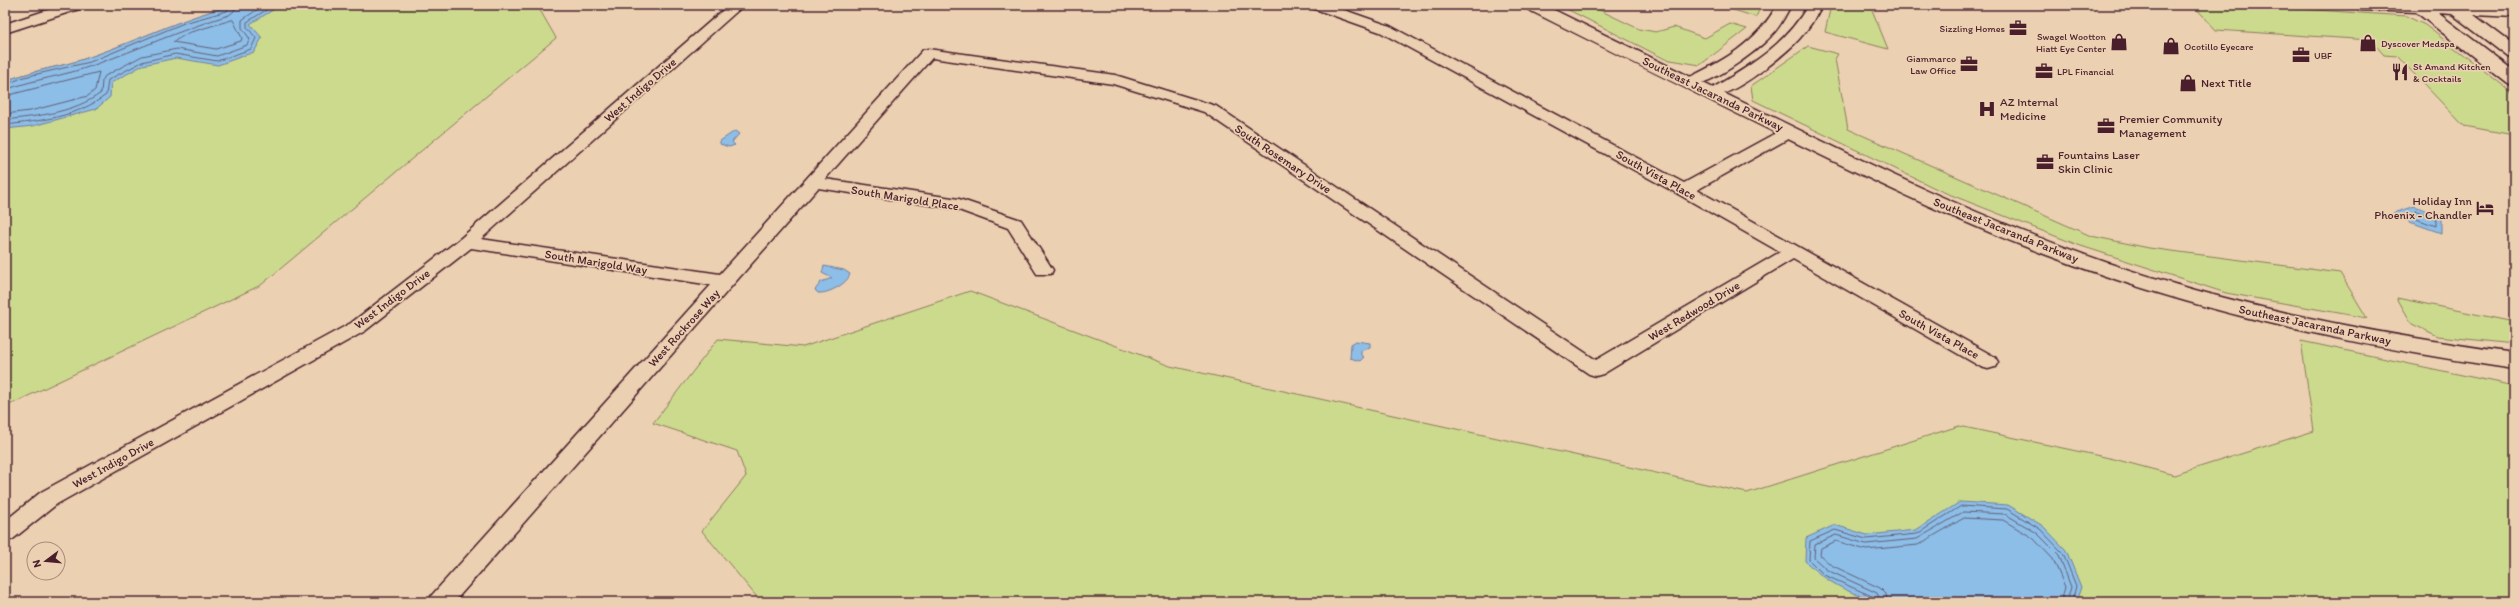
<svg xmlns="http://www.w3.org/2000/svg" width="2519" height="607" font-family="Itim,sans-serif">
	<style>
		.green { fill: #ccda8d; stroke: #8b7c5c }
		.water { fill: #8cbee8; stroke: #727e9c }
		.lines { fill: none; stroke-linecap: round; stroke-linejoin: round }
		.shore { stroke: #645f77; stroke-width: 1 }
		.minor-casing { stroke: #4a1f2b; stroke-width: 3 }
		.tertiary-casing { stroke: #4a1f2b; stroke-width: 3 }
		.secondary-casing { stroke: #4a1f2b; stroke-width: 3 }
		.minor { fill: #ebd0b2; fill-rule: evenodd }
		.tertiary { fill: #ebd0b2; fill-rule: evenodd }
		.secondary { fill: #ebd0b2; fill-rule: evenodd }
		.labels { text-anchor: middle; stroke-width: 3.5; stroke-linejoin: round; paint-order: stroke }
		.far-poi-label { font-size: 10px; fill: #4a1f2b; stroke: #ebd0b2; text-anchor: start }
		.poi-label { font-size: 12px; fill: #4a1f2b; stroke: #ebd0b2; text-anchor: start }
		.street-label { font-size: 12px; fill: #4a1f2b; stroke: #ebd0b2 }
	</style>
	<rect width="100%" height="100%" fill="#ebd0b2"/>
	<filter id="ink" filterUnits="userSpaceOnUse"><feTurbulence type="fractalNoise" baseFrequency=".025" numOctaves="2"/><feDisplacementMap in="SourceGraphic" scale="8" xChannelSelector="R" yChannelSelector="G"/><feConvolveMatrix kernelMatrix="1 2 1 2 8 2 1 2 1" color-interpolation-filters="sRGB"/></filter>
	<g filter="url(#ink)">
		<!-- green -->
		<path class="green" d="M234 5H537L556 38 261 285 5 407V81C33 70 62 67 90 57 139 40 184 17 234 5Z
			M1559 5H1589L1639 29 1656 32 1674 27 1705 38 1730 24 1747 29 1700 65 1665 59Z
			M1726 5H1761L1756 17 1724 7Z
			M1831 5H1870L1888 49 1825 32Z
			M2201 5H2239L2406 16 2425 25 2514 94V135L2464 126 2397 56 2384 55 2371 40 2216 30 2195 7Z
			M1808 46 1838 54 1835 59 1848 129 2091 236 2149 248 2340 273 2367 318 2226 293 2078 245 1941 191 1753 100 1751 86Z
			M970 291 1170 366 1747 493 1959 426 2114 459 2174 475 2314 431 2301 341 2514 386V602H761L702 531 746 476 737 451 653 423 718 339 803 347Z
			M2397 298 2514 322V344L2438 336 2412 324Z"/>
		<!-- water -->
		<path class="water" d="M234 5H281L250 24 262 38 254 52 218 65 176 58 143 65 111 83 110 97 96 109 33 126 5 129V81C33 70 62 67 90 57 139 40 184 17 234 5Z
			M735 131 739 134 732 142 735 145 729 147 720 144V141Z
			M2415 206 2441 217V233L2410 222 2393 213Z
			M824 266 844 270 850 274C848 283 829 294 818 293L815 290 821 282 832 278 822 273Z
			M1356 341 1370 343V347L1361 351V355L1364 357 1360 361 1350 358 1351 344Z
			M1960 502 2008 505 2043 526 2066 550 2081 587 2076 602H1877C1848 592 1827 583 1805 561L1806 538 1835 525 1867 535 1916 530Z"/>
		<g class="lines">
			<!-- shore -->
			<path class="shore" d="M233 20 242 38 241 41 216 49 173 42 188 33Z
				M5 85 24 77 90 62 184 23 227 11 230 5
				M5 90C34 79 65 76 94 65 139 49 183 29 229 15L234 11 235 5
				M5 96 99 72 95 90 88 96 30 111 5 114
				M5 120C38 116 73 113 101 93L102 81 105 76 142 56 177 49 217 56 247 45 250 39 242 28V20L264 5
				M5 125C40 121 77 117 106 95L108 80 142 62 175 54 217 61 251 49 256 38 247 27V22L274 5
				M2417 211 2436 219V226L2408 216Z
				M1876 602 1874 597 1824 575 1809 560 1810 541 1835 530 1866 539 1917 534 1961 506 2007 509 2040 529 2063 553 2076 586 2072 602
				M1881 602 1877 593 1827 570 1814 558 1815 544 1836 535 1866 544 1917 539 1963 512 2005 514 2037 533 2059 555 2071 587 2067 602
				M1887 602 1886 594 1880 588 1831 565 1820 555 1821 548 1836 541 1866 550 1918 545 1964 518 2003 520 2033 538 2053 559 2065 587 2061 602"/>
			<!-- minor casing -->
			<g class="minor-casing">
				<path id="minor" d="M63 5H84L82 8 5 33V24Z
					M729 5H744L481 239 720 274 923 50 928 49 1115 75 1216 106 1596 360 1780 252 1678 194 1380 32 1312 8 1310 5H1330L1390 26 1684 183 1783 129H1795L1797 132 1795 135 1697 190 1995 357 1998 362 1995 367 1988 369 1981 367 1793 259 1603 374 1596 376 1589 374 1204 112 1113 84 932 58 825 179 959 199 1021 220 1053 270 1051 274H1037L1008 228 956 209 818 188 454 602H428L432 595 711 285 471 248 365 331 57 504 13 539 5 542V521L41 492 351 323 461 238Z
					M1777 5H1791C1785 16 1780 27 1771 36 1757 51 1706 90 1686 85L1683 82 1686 79C1723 61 1757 43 1777 5Z
					M1808 5H1822C1816 17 1809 28 1800 38 1786 54 1728 101 1709 96L1706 93 1709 90C1748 67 1785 46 1808 5Z"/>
			</g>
			<!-- tertiary casing -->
			<g class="tertiary-casing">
				<path id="tertiary" d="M1523 5H1544C1623 44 1703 83 1783 122 1889 174 1995 224 2108 263 2239 308 2376 334 2514 353V369C2354 346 2196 312 2044 254 1949 218 1859 174 1768 129 1687 89 1606 49 1525 8Z"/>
			</g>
			<!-- secondary casing -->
			<g class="secondary-casing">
				<path id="secondary" d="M2353 5 2514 7V17L2474 15 2514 45V58L2508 57 2452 14 2438 13 2514 71V85L2508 84 2416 12 2361 10Z"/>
			</g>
			<!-- minor -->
			<use href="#minor" class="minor"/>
			<!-- tertiary -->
			<use href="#tertiary" class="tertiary"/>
			<!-- secondary -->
			<use href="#secondary" class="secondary"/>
		</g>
	</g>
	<!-- icons -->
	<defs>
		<g id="office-bare" transform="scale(1.38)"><path d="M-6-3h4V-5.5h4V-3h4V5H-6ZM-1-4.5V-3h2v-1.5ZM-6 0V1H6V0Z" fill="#4a1f2b" stroke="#ebd0b2" stroke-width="2.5" paint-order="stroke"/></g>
		<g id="shop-bare" transform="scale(1.38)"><path d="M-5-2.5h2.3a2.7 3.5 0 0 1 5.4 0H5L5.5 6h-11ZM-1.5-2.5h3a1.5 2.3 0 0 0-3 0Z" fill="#4a1f2b" stroke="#ebd0b2" stroke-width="2.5" paint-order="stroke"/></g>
		<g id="restaurant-bare" transform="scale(1.38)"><path d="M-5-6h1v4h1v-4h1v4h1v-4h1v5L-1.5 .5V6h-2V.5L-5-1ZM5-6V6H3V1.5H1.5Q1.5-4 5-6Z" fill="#4a1f2b" stroke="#ebd0b2" stroke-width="2.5" paint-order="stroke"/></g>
		<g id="hospital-bare" transform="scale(1.38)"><path d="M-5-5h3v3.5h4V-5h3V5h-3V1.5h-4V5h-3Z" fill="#4a1f2b" stroke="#ebd0b2" stroke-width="2.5" paint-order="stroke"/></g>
		<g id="hotel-bare" transform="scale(1.38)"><path d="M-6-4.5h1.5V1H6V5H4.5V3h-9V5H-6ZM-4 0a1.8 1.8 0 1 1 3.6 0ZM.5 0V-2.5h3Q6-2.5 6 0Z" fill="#4a1f2b" stroke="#ebd0b2" stroke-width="2.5" paint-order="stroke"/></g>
	</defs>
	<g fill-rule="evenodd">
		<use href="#office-bare" x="2018" y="28"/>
		<use href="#shop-bare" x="2119" y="42"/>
		<use href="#shop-bare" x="2368" y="43"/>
		<use href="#shop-bare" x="2171" y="46"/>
		<use href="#office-bare" x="2301" y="55"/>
		<use href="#office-bare" x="1969" y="64"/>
		<use href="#office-bare" x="2044" y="71"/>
		<use href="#restaurant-bare" x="2400" y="72"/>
		<use href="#shop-bare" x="2188" y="83"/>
		<use href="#hospital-bare" x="1987" y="109"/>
		<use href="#office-bare" x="2106" y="126"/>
		<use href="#office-bare" x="2045" y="162"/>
		<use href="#hotel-bare" x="2485" y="208"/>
	</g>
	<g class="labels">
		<!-- far-poi labels -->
		<g class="far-poi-label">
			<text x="2005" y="32" text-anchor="end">Sizzling Homes</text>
			<text x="2106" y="40" text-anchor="end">Swagel Wootton<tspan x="2106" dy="12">Hiatt Eye Center</tspan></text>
			<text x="2381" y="47">Dyscover Medspa</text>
			<text x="2184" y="50">Ocotillo Eyecare</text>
			<text x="2314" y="59">UBF</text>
			<text x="1956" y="62" text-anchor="end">Giammarco<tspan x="1956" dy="12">Law Office</tspan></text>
			<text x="2413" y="70">St Amand Kitchen<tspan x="2413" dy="12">&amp; Cocktails</tspan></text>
			<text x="2057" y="75">LPL Financial</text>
		</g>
		<!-- poi labels -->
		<g class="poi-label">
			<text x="2201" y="87">Next Title</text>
			<text x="2000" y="106">AZ Internal<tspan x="2000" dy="14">Medicine</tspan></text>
			<text x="2119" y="123">Premier Community<tspan x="2119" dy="14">Management</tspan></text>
			<text x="2058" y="159">Fountains Laser<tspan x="2058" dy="14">Skin Clinic</tspan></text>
			<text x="2472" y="205" text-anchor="end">Holiday Inn<tspan x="2472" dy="14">Phoenix - Chandler</tspan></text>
		</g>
		<!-- street labels -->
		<g class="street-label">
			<text transform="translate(640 90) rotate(-41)" y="4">West Indigo Drive</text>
			<text transform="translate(1713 94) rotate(26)" y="4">Southeast Jacaranda Parkway</text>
			<text transform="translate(1283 159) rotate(34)" y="4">South Rosemary Drive</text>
			<text transform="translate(1656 175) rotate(29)" y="4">South Vista Place</text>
			<text transform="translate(905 198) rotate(9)" y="4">South Marigold Place</text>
			<text transform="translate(2006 230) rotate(22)" y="4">Southeast Jacaranda Parkway</text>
			<text transform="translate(596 262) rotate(9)" y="4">South Marigold Way</text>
			<text transform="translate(392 299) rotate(-37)" y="4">West Indigo Drive</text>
			<text transform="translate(1694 311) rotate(-31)" y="4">West Redwood Drive</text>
			<text transform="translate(2315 325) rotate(12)" y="4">Southeast Jacaranda Parkway</text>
			<text transform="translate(684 328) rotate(-48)" y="4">West Rockrose Way</text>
			<text transform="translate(1939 334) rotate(29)" y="4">South Vista Place</text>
			<text transform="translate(113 463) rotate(-29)" y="4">West Indigo Drive</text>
		</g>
	</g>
	<!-- margin -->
	<rect width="2519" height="607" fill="none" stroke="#ebd0b2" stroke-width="20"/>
	<rect x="10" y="10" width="2499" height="587" fill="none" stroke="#4a1f2b" stroke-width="1.5" filter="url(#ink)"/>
	<!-- north arrow -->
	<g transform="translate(46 561) rotate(254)"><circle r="19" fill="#ebd0b2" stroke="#ab897c"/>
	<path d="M0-3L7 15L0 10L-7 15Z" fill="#4a1f2b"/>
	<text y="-6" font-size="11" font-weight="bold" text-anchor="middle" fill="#4a1f2b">N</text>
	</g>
</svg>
